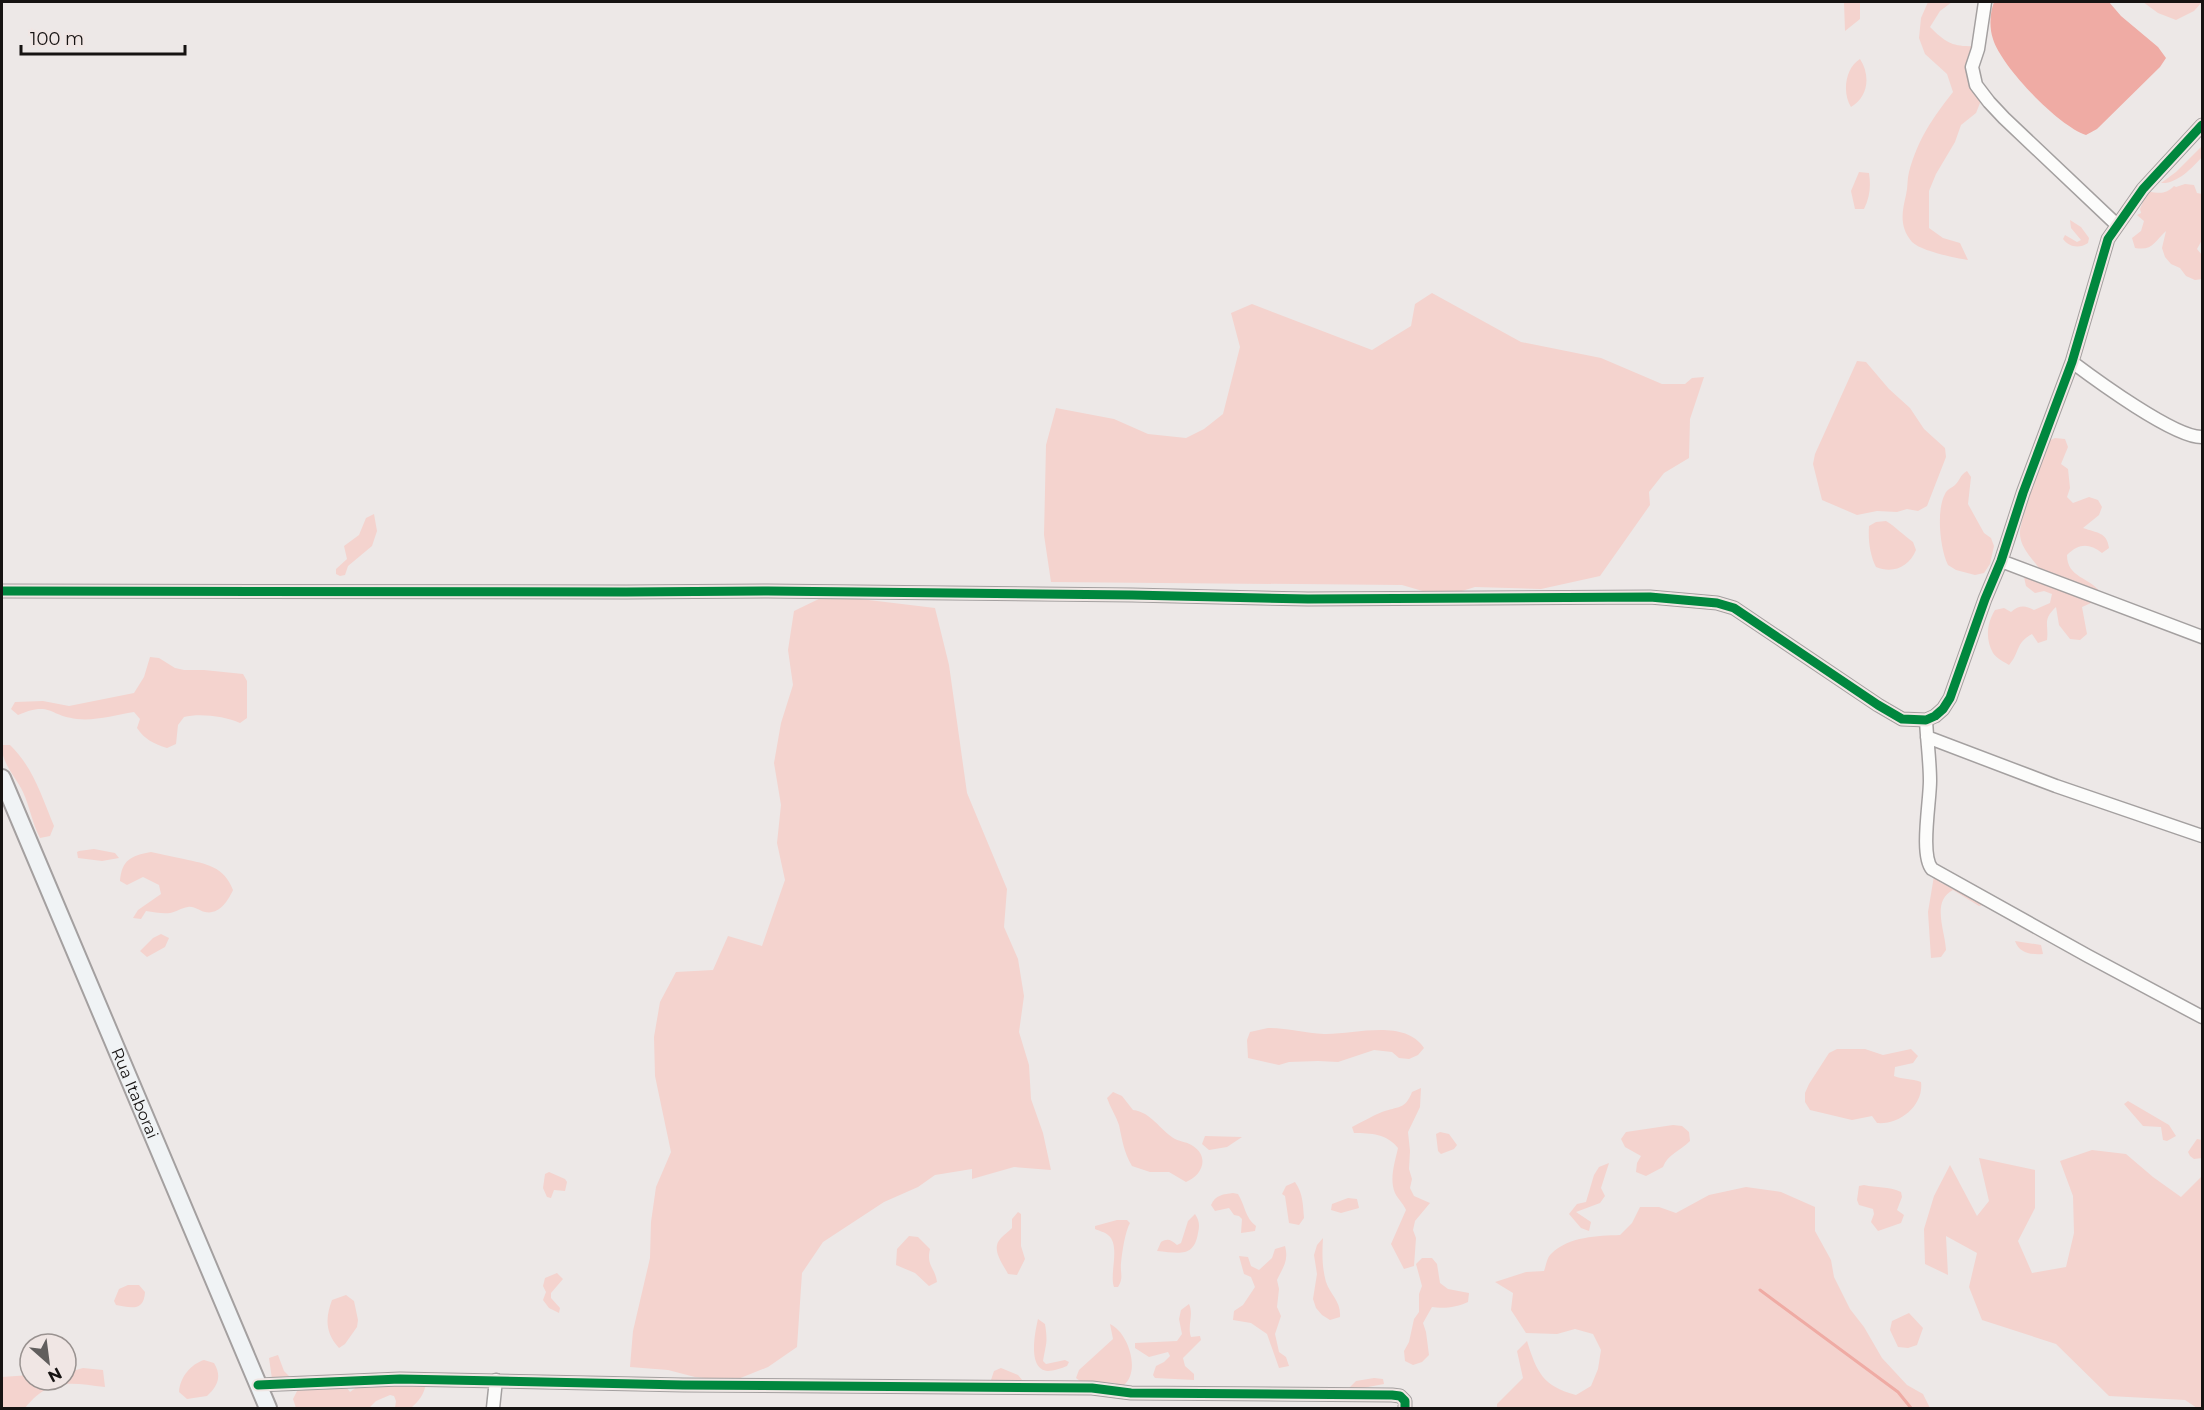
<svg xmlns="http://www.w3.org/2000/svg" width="2204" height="1410" font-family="Montserrat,sans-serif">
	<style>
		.green { fill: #f4d3ce }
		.water { fill: #efaba4 }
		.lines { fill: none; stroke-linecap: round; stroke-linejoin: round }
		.stream { stroke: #efaba4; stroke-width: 3 }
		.street-casing { stroke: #a4a0a0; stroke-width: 15 }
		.secondary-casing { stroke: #a4a0a0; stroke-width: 20 }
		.street { stroke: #fcfcfb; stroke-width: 12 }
		.secondary { stroke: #f0f3f5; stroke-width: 16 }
		.cycleway-casing { stroke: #f0e6e4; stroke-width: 13 }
		.cycleway { stroke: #00873e; stroke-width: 9 }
		.labels { text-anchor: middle; stroke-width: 4.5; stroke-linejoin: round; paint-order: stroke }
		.street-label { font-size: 16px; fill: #161312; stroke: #f0e6e4 }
	</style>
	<rect width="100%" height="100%" fill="#ede8e7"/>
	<!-- green -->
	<path class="green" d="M1844 2H1860V19L1845 31Z
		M1928 2H1952L1940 11 1930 27C1946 43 1953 47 1975 46L1982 98 1976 113 1961 125 1955 142 1936 174 1929 191V228L1943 238 1960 243 1968 260C1955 258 1921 251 1912 242 1899 227 1902 212 1906 195 1908 187 1907 179 1909 172 1918 139 1932 119 1953 92L1947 74 1925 54 1919 38 1921 18Z
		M2143 2H2202L2194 11 2176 20 2158 13Z
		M1860 59C1871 76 1868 97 1851 107 1842 93 1845 68 1860 59Z
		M2202 146V157C2191 169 2177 184 2161 183L2176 172Z
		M1859 172 1869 173C1871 186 1870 197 1864 209H1855L1851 191Z
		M2185 184 2194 185 2197 193 2202 194V240L2197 249 2202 255V279L2195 280 2186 276 2180 268 2171 264 2165 257 2162 248 2166 231C2154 242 2153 251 2135 248L2132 238 2141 231 2144 221 2137 215 2141 213 2140 209 2147 192C2159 192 2164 196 2174 186L2176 187Z
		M2070 220 2081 227 2089 238 2088 243C2079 249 2069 247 2063 239L2065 235 2077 242 2081 240 2071 228Z
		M1432 293 1521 342 1601 358 1662 384H1685L1692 378 1704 377 1690 419 1689 458 1664 473 1649 492 1650 505 1600 576 1541 589 1475 587 1452 594 1426 592 1402 585 1051 582 1044 535 1046 445 1056 408 1114 419 1148 434 1186 438 1204 429 1223 414 1240 347 1231 313 1252 304 1372 350 1411 326 1415 304Z
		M1857 361 1866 362 1889 389 1910 408 1924 429 1945 448 1946 457 1927 506 1918 511 1907 509 1897 512 1877 511 1857 515 1822 500 1813 464 1815 454Z
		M2055 438 2065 439 2068 447 2061 464 2068 469 2070 488 2067 497 2073 503 2089 497 2098 500 2102 507 2099 515 2083 528C2097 533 2107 532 2109 548L2102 553C2089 543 2079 543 2067 555 2067 578 2090 577 2101 593L2100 603H2091L2082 607 2087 634 2080 640 2070 639 2059 625 2056 607C2042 620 2049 624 2047 640L2038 643 2032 634C2015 643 2020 653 2009 665 2004 662 1996 658 1993 653 1985 639 1987 623 1995 610L2004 608 2011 612C2019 605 2025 605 2034 610L2050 603 2052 594 2044 591 2035 593 2026 586 2024 577 2032 575 2039 568C2029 555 2016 543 2021 525 2023 516 2025 511 2023 502L2046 442Z
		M1967 471 1971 477 1968 504 1984 533 1991 538 1994 546 1990 564 1984 573 1975 575 1956 570 1948 565C1940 549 1936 510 1945 494 1947 489 1952 488 1955 485 1961 479 1959 476 1967 471Z
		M374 514 377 531 372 546 348 566 345 575 340 576 336 574V569L347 559 344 546 359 535 366 518Z
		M1886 521C1896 527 1903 535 1913 542L1916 550C1909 567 1893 574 1876 567 1870 555 1868 540 1869 526L1876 522Z
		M827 595 935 608 949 665 967 793 1007 889 1004 927 1018 959 1024 996 1019 1032 1029 1065 1031 1099 1043 1133 1051 1170 1014 1167 972 1179V1169L935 1175 918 1187 884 1202 823 1242 802 1273 797 1347 768 1367 733 1381 695 1377 668 1370 630 1367 633 1331 650 1258 651 1222 656 1187 671 1152 655 1076 654 1037 660 1002 676 972 713 970 728 936 762 946 785 880 777 843 781 805 774 763 781 723 793 685 788 650 794 611Z
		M150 657 159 658 175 668 184 670H204L243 674 247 681V718L240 723C225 716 199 713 184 717L178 725 176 744 167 748C154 744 144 739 137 728L140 719 134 712C115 715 96 721 77 719 48 716 52 701 18 715L11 709 15 702 43 701 69 706 134 693 144 677Z
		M2 745H10C33 767 42 797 54 826L50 836 40 838C32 823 30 807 23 792 16 777 1 763 2 745Z
		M94 849 115 853 119 858 102 861 78 858 77 852 79 851Z
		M151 852C162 854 172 857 184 859 206 864 224 866 233 890 228 901 219 915 205 912 199 911 195 906 188 907 181 908 176 912 170 913 162 914 154 912 146 911L141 919 133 918 138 910 161 894 159 885 143 877 127 885 120 881C122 860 130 856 151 852Z
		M1934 876 1941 883 1966 893 1983 905 1979 906 1953 890C1931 901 1945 930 1946 950L1941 957 1931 958 1928 912Z
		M161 934 169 938 165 947 147 957 140 951 153 938Z
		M2015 941 2041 945 2043 954C2031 955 2019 953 2015 941Z
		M1268 1028C1287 1028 1305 1033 1324 1034 1354 1035 1404 1018 1424 1048L1418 1055 1409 1059 1399 1058 1392 1052 1374 1050 1338 1062 1318 1061 1289 1062 1279 1065 1248 1058 1247 1040 1250 1032Z
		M1837 1049H1865L1883 1055 1911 1049 1918 1056 1913 1063 1895 1067 1894 1076C1903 1080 1911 1078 1921 1082 1924 1105 1900 1125 1877 1123L1872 1116 1852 1120 1810 1110 1805 1102V1093L1809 1084 1829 1053Z
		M1421 1088 1420 1107 1408 1132 1410 1151 1409 1169 1412 1179 1410 1188 1414 1196 1430 1203 1415 1221 1413 1230 1416 1238 1414 1266 1404 1269 1391 1244 1406 1210C1403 1203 1398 1199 1395 1193 1389 1179 1395 1162 1398 1148 1387 1134 1371 1133 1354 1133L1352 1127C1362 1122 1372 1116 1382 1112 1398 1106 1405 1110 1412 1092Z
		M1113 1092 1122 1096 1133 1110C1151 1112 1160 1130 1175 1139 1181 1142 1188 1142 1193 1146 1210 1157 1202 1176 1186 1182L1169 1172H1150L1132 1166C1124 1153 1122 1139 1119 1125 1116 1116 1110 1107 1107 1098Z
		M2128 1101 2169 1125 2176 1136 2167 1141 2163 1140 2161 1127 2143 1126 2124 1104Z
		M1673 1125 1682 1126 1689 1132 1690 1141C1680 1151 1668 1154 1663 1167L1646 1176 1636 1172 1637 1163 1641 1156 1625 1147 1621 1139 1626 1132Z
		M1440 1132 1449 1134 1457 1145 1454 1149 1441 1154 1438 1151 1436 1134Z
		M1205 1136 1242 1137 1227 1147 1209 1150 1202 1144Z
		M2197 1139 2202 1140V1158L2194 1159 2190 1156 2188 1152Z
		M2092 1150 2126 1154 2153 1177 2181 1197 2202 1176V1408H2197L2185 1400 2109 1396 2056 1344 1982 1320 1969 1287 1977 1253 1946 1236 1948 1275 1925 1264 1924 1229 1934 1196 1950 1165 1977 1216 1989 1201 1979 1158 2035 1170V1208L2018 1241 2032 1273 2066 1267 2074 1233 2073 1196 2060 1161Z
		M1609 1163 1601 1188 1605 1196 1600 1203 1576 1212 1591 1222 1589 1231 1581 1228 1569 1214 1577 1204 1586 1202 1594 1175 1599 1167Z
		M549 1172 565 1179 567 1182 565 1191 554 1190 551 1198 547 1197 543 1188 545 1174Z
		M1295 1182C1303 1193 1303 1205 1304 1218L1299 1225 1289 1223 1285 1196 1282 1194 1286 1186Z
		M1864 1185C1877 1188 1888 1186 1901 1192L1902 1197 1897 1210 1904 1215 1901 1223 1878 1231 1871 1222 1874 1214 1873 1209 1859 1205 1857 1200 1859 1186Z
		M1746 1187 1781 1192 1815 1207V1231L1831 1260 1834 1277 1850 1309 1864 1327 1882 1358 1907 1385 1923 1394 1930 1408H1497V1404L1523 1378 1517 1351 1527 1341C1537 1373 1543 1386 1576 1395L1591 1386 1598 1369 1601 1350 1593 1334 1575 1329 1557 1334 1526 1333 1511 1310 1513 1293 1495 1282 1526 1272 1544 1271C1546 1266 1547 1257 1551 1254 1569 1236 1598 1236 1620 1235L1632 1223 1640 1207H1659L1676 1213 1709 1195Z
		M1233 1193 1238 1194C1245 1205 1245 1218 1256 1226L1255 1231 1241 1233 1242 1219 1239 1216 1234 1215 1229 1208 1215 1211 1211 1205C1215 1195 1224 1194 1233 1193Z
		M1348 1198 1357 1199 1359 1208 1341 1213 1331 1210 1332 1204Z
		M1018 1212 1021 1214V1246L1025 1259 1017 1275 1008 1274C1003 1264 990 1249 1001 1238 1005 1234 1008 1232 1012 1228V1219Z
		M1195 1214C1199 1220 1200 1225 1198 1233 1194 1258 1179 1253 1157 1251L1161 1242C1168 1238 1171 1240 1177 1245L1181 1243 1188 1221Z
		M1117 1220H1127L1130 1223C1125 1232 1122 1252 1121 1263 1120 1273 1124 1278 1118 1287H1114C1109 1274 1121 1245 1108 1235 1105 1232 1099 1231 1095 1229V1226Z
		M909 1236 918 1237 930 1249C926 1266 935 1267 937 1282L929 1286 915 1273 896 1265 897 1249Z
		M1323 1238C1322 1252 1322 1268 1326 1282 1331 1296 1341 1301 1340 1317L1330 1320 1322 1315 1316 1308 1313 1299 1317 1274 1314 1255 1317 1245Z
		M1285 1246C1289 1261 1283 1267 1277 1280L1279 1289 1277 1307 1281 1316 1275 1334 1279 1352 1286 1357 1289 1366 1279 1368 1267 1334 1251 1323 1233 1320 1234 1311 1243 1305 1255 1287 1251 1277 1244 1274 1239 1256 1248 1257 1251 1266 1259 1270 1272 1258 1275 1249Z
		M1422 1258H1432L1437 1264 1440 1283 1448 1289 1469 1293 1468 1302C1458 1307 1443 1309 1432 1307L1423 1323 1426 1332 1429 1355 1422 1362 1413 1365 1405 1361 1404 1351 1409 1342 1414 1319 1419 1312V1294L1422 1286 1416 1264Z
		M557 1273 563 1279 551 1293V1298L560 1308 559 1313 549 1308 543 1300 546 1292 543 1286 545 1278Z
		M128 1285H139L145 1292C144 1313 129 1307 116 1305L114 1301 119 1289Z
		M346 1295 354 1301 358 1320 357 1327 345 1344 339 1348C324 1332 326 1316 332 1300Z
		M1189 1304C1194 1315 1187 1326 1191 1337L1200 1336 1201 1340 1183 1358 1185 1366 1194 1374V1380L1155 1378 1153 1375 1156 1366 1164 1362 1170 1356 1168 1352 1149 1357 1135 1348V1343L1177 1341 1182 1334 1179 1319 1181 1310Z
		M1909 1313 1923 1328 1917 1345 1908 1348 1898 1347 1890 1330 1892 1321Z
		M1038 1319 1045 1324C1048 1343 1046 1343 1043 1361L1046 1364 1065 1360 1069 1362 1067 1366C1062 1368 1053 1371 1048 1371 1027 1370 1035 1332 1038 1319Z
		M1110 1324C1128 1332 1141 1371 1124 1385 1120 1385 1117 1384 1114 1383 1100 1381 1088 1389 1076 1378L1079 1370 1113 1339Z
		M278 1355 284 1371 291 1378 344 1384 350 1392 361 1384H380V1386L426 1384C424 1394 419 1401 411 1408H395L396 1401 394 1396 390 1395 376 1401 369 1408H296L293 1399 298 1389 272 1379 269 1358Z
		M204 1360 214 1363C222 1376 218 1386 207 1396L187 1399 179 1392C180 1377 191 1364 204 1360Z
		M83 1368 103 1370 105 1387C71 1383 50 1377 25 1408H2V1377L30 1375V1380H66V1373Z
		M1001 1368 1018 1375 1023 1381 997 1383 991 1380 994 1371Z
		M1374 1378 1383 1379 1384 1384 1357 1389 1349 1388 1356 1381Z"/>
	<!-- water -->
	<path class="water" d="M1994 2H2109L2121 16 2158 47 2166 58 2160 67 2097 129 2086 135C2058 126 2001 66 1993 39 1989 27 1990 13 1994 2Z"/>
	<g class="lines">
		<!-- stream -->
		<path class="stream" d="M1760 1290 1898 1392 1911 1408"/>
		<!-- street casing -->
		<g class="street-casing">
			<path id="street" d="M1985 2 1978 49 1972 67 1976 85 1989 102 2004 118 2117 225
				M2072 362C2096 380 2175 438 2202 437
				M2001 561 2202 637
				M2 591 626 592 768 591 1132 595 1308 599 1650 597 1717 603 1734 608 1878 705 1902 719 1926 720 1935 716 1943 709 1950 698 1985 599 2001 561 2023 493 2072 362 2108 239 2143 189 2202 125
				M1926 720C1927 741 1930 761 1930 781 1930 802 1920 855 1932 869L2088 956 2202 1017
				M1927 737 2056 786 2202 836
				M258 1385 400 1379 683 1385 1092 1388 1131 1393 1392 1395 1400 1396 1405 1401V1408
				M493 1408 496 1380"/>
		</g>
		<!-- secondary casing -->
		<g class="secondary-casing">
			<g id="secondary">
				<path id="s1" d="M2 778C92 988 179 1199 268 1408"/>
			</g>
		</g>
		<!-- street -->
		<use href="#street" class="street"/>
		<!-- secondary -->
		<use href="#secondary" class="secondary"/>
		<!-- cycleway casing -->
		<g class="cycleway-casing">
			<path id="cycleway" d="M2 591 626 592 768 591 1132 595 1308 599 1650 597 1717 603 1734 608 1878 705 1902 719 1926 720 1935 716 1943 709 1950 698 1985 599 2001 561 2023 493 2072 362 2108 239 2143 189 2202 125
				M258 1385 400 1379 683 1385 1092 1388 1131 1393 1392 1395 1400 1396 1405 1401V1408"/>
		</g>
		<!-- cycleway -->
		<use href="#cycleway" class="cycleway"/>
	</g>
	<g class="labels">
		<!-- street labels -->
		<g class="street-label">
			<text dy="6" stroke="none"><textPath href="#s1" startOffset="342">Rua Itaborai</textPath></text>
		</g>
	</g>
	<!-- border -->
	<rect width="2204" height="1410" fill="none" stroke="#161312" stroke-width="6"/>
	<!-- north arrow -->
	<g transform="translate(48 1362) rotate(152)"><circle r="28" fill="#f0e6e4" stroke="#999290" stroke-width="1.5"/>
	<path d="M0-4.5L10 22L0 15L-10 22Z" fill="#615e5d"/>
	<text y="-9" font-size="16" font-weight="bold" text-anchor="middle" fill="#161312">N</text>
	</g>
	<!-- scale -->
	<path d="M21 45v9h164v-9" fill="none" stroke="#161312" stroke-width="3"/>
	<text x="30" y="45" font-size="18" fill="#161312" stroke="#f0e6e4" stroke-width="4.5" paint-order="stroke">100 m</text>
</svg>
